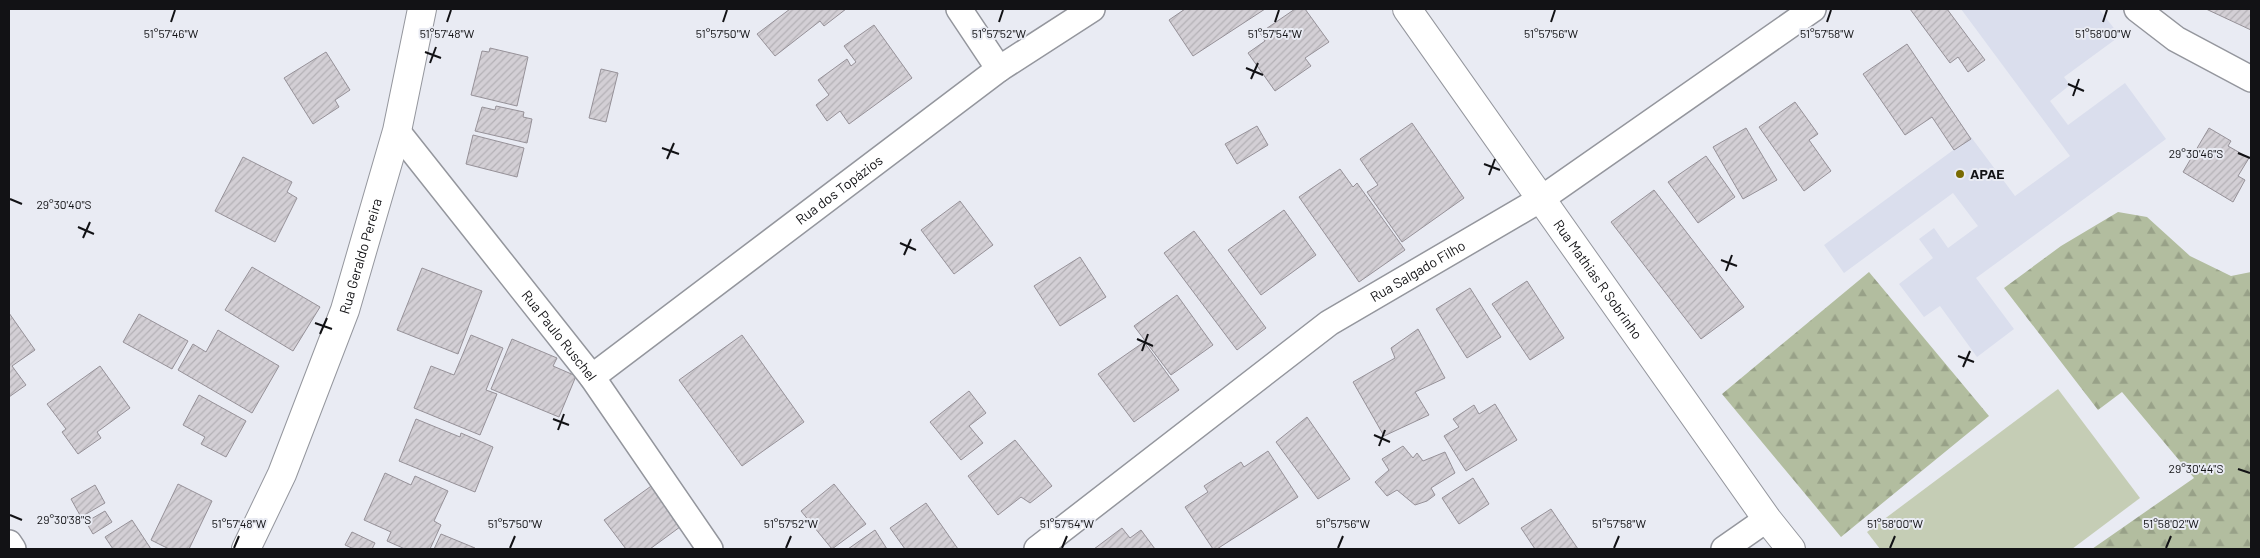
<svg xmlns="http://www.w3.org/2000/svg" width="2260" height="558" font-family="Barlow,sans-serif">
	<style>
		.built { fill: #dadeed }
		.forest { fill: url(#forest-firs) }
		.garden { fill: #c5cdb5 }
		.building { fill: url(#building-hatch); stroke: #969198 }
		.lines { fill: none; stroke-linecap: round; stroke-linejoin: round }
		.street-casing { stroke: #94969d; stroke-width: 28 }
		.secondary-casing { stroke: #94969d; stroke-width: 30 }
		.street { stroke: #fff; stroke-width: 25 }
		.secondary { stroke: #fff; stroke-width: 28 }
		.ticks { fill: none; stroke: #121215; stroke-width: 2 }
		.poi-dot { fill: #796a01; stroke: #e9ebf3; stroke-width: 2 }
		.labels { text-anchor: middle; stroke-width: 4; stroke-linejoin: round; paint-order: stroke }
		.poi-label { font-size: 14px; font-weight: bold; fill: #121215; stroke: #e9ebf3; text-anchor: start }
		.street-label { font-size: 14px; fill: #121215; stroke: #e9ebf3 }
		.ticks-label { font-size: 12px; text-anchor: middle; fill: #121215; stroke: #e9ebf3; stroke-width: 4; stroke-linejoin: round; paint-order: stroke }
	</style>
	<defs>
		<pattern id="forest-firs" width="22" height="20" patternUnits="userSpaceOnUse" patternTransform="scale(1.25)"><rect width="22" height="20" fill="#b2bd9f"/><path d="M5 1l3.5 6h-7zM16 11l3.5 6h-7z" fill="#98a188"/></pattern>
		<pattern id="building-hatch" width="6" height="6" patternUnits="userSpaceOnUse" patternTransform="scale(1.25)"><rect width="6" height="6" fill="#d3cfd5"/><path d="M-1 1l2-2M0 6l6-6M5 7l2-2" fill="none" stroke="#b4b1b6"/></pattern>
	</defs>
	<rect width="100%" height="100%" fill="#e9ebf3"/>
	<!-- built -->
	<path class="built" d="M1961 9H2099L2120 36 2064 77 2070 85 2050 101 2068 125 2125 83 2166 139 1976 278 2014 329 1977 357 1940 306 1924 317 1899 284 1933 258 1919 239 1934 228 1948 248 1978 226 1953 193 1844 273 1824 245 1971 137 2015 196 2070 156Z"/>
	<!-- forest -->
	<path class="forest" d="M2118 212 2147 217 2190 256 2231 276 2251 272V549H2092L2194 478 2122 392 2098 410 2004 288 2061 246Z
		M1869 272 1989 416 1841 537 1722 394Z"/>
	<!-- garden -->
	<path class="garden" d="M2058 389 2140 498 2072 549H1880L1867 532Z"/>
	<!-- building -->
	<path class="building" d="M790 9H846L824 26 820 21 775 56 757 34Z
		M1185 9H1265L1193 56 1169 20Z
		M1295 9H1305L1329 42 1305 58 1311 66 1275 91 1248 53 1265 41 1260 33Z
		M1910 9H1947L1985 60 1968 72 1958 57 1950 63Z
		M2206 9H2251V30Z
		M874 25 912 78 849 124 840 111 827 121 816 105 829 95 818 80 847 59 851 66 856 62 844 46Z
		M1907 44 1971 139 1954 150 1932 117 1905 135 1863 74Z
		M490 48 528 57 517 106 471 95 482 51 489 52Z
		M326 52 350 90 335 100 339 107 313 124 284 78Z
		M601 69 618 73 606 122 589 118Z
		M1795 102 1818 134 1809 140 1831 171 1804 191 1759 127Z
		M496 106 524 112 523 117 532 119 527 143 475 131 482 107 495 110Z
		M1412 123 1464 198 1402 242 1367 192 1378 185 1360 159Z
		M1257 126 1268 145 1237 164 1225 144Z
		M1746 128 1777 180 1743 199 1713 147Z
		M2209 128 2231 141 2228 146 2249 158 2238 176 2245 180 2233 202 2183 172Z
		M473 135 524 148 517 177 466 164Z
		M1706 156 1735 197 1698 223 1668 182Z
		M243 157 292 182 287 192 297 198 275 242 215 211Z
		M1340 169 1353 187 1357 183 1405 250 1359 282 1299 197Z
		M1654 190 1744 307 1701 339 1611 222Z
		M960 201 993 245 954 274 921 230Z
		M1284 210 1316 255 1261 295 1228 250Z
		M1194 231 1266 328 1237 350 1164 253Z
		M1080 257 1106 297 1060 326 1034 286Z
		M252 267 320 307 293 351 225 310Z
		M422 268 482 291 458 354 397 330Z
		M1527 281 1564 338 1530 360 1492 304Z
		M1470 288 1501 337 1467 358 1436 309Z
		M1177 295 1213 345 1171 375 1134 326Z
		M9 313 35 350 12 366 26 385 9 397Z
		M139 314 188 341 172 369 123 342Z
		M1418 329 1445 378 1415 392 1429 415 1384 436 1353 382 1395 358 1391 348Z
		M218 330 279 366 252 413 178 370 193 344 206 352Z
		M471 335 503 348 486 390 497 394 480 435 414 408 431 366 454 375Z
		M742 335 804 422 742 466 679 380Z
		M512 339 557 358 553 366 576 376 559 417 491 389Z
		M1144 342 1179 390 1134 422 1098 374Z
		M100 366 130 408 97 432 101 438 78 454 62 432 66 429 47 404Z
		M969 391 986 413 969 426 983 443 961 460 930 422Z
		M199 395 246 421 226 457 201 444 205 437 183 425Z
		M1495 404 1517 440 1466 471 1444 436 1459 427 1453 419 1474 405 1479 414Z
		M1307 417 1350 479 1318 499 1276 442Z
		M416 419 460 437 461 433 493 447 475 492 399 461Z
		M1015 440 1052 486 1030 503 1021 497 998 515 968 476Z
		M1403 446 1413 458 1417 453 1423 461 1445 452 1455 473 1431 488 1435 495 1427 501 1415 505 1397 490 1387 496 1375 482 1389 470 1382 459Z
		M1268 451 1298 497 1217 549H1213L1185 507 1208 492 1204 486 1241 462 1244 467Z
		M385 473 411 485 415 476 448 491 434 521 441 525 430 549H405L387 541 391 532 364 520Z
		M1473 478 1489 504 1459 524 1442 498Z
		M178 484 212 501 189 549H169L151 540Z
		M654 484 684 524 650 549H626L604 520Z
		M834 484 866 524 832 549 801 511Z
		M95 485 105 503 81 517 71 499Z
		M926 503 958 549H905L890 528Z
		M1551 509 1578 549H1535L1521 528Z
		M105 511 112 522 93 534 86 522Z
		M132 520 151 549H113L105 537Z
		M1122 528 1130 538 1141 530 1155 549H1094Z
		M875 530 887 549H848Z
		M352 532 375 543 372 549H354L345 545Z
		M441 534 475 548V549H434Z"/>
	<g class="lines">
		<!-- street casing -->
		<g class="street-casing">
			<g id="street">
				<path d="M959 9 999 69"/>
				<path d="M2137 9 2176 39 2251 79"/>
				<path id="s1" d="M397 131 592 377 710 549"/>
				<path id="s2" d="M592 377 999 69 1092 9"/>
				<path d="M9 543 13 549"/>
				<path id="s3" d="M1037 549 1329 323 1541 199 1813 9"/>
				<path d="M1724 549 1767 519"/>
			</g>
		</g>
		<!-- secondary casing -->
		<g class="secondary-casing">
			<g id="secondary">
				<path id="s4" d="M1407 9 1767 519 1791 549"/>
				<path id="s5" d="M246 549 282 474 345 310 397 131 422 9"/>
			</g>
		</g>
		<!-- street -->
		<use href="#street" class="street"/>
		<!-- secondary -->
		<use href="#secondary" class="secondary"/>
	</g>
	<!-- ticks -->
	<path class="ticks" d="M171 22 175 10M447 22 451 10M723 22 727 10M999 22 1003 10M1275 22 1279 10M1551 22 1555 10M1827 22 1831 10M2103 22 2107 10M425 52 441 58M430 63 436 47M1246 68 1263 75M1251 79 1258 63M2068 84 2084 91M2073 96 2079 79M662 148 679 154M2238 153 2250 158M667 159 674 143M1484 164 1500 170M1489 175 1495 159M10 199 22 204M78 227 94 234M83 238 90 222M900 243 916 250M904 255 911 239M1721 260 1737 266M1726 271 1732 255M315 323 332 329M320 334 327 318M1137 339 1153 346M1142 351 1148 334M1958 356 1974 362M1963 367 1970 351M553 419 569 425M558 430 564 414M1374 435 1390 442M1379 446 1385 430M2238 469 2250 473M10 515 22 520M234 548 239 536M510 548 515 536M786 548 791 536M1062 548 1067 536M1338 548 1343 536M1614 548 1619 536M1890 548 1895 536M2166 548 2171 536"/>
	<!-- markers -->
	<circle class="poi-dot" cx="1960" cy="174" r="5"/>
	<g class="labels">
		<!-- poi labels -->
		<g class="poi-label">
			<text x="1970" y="179">APAE</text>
		</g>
		<!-- street labels -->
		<g class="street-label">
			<text dy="5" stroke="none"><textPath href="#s2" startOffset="310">Rua dos Topázios</textPath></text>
			<text dy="5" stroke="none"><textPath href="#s5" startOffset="315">Rua Geraldo Pereira</textPath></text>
			<text dy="5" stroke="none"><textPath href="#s3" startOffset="472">Rua Salgado Filho</textPath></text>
			<text dy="5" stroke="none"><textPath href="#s4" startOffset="331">Rua Mathias R Sobrinho</textPath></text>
			<text dy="5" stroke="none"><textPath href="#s1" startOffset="261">Rua Paulo Ruschel</textPath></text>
		</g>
	</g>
	<g class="ticks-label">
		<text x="171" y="38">51°57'46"W</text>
		<text x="447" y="38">51°57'48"W</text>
		<text x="723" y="38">51°57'50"W</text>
		<text x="999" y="38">51°57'52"W</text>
		<text x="1275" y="38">51°57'54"W</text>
		<text x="1551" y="38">51°57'56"W</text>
		<text x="1827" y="38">51°57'58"W</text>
		<text x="2103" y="38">51°58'00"W</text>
		<text x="2196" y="158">29°30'46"S</text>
		<text x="64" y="209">29°30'40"S</text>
		<text x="2196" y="473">29°30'44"S</text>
		<text x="64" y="524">29°30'38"S</text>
		<text x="239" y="528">51°57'48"W</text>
		<text x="515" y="528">51°57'50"W</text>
		<text x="791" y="528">51°57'52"W</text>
		<text x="1067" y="528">51°57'54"W</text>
		<text x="1343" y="528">51°57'56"W</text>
		<text x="1619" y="528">51°57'58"W</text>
		<text x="1895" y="528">51°58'00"W</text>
		<text x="2171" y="528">51°58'02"W</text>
	</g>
	<!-- border -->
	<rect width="2260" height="558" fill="none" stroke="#121215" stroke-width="20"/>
</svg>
